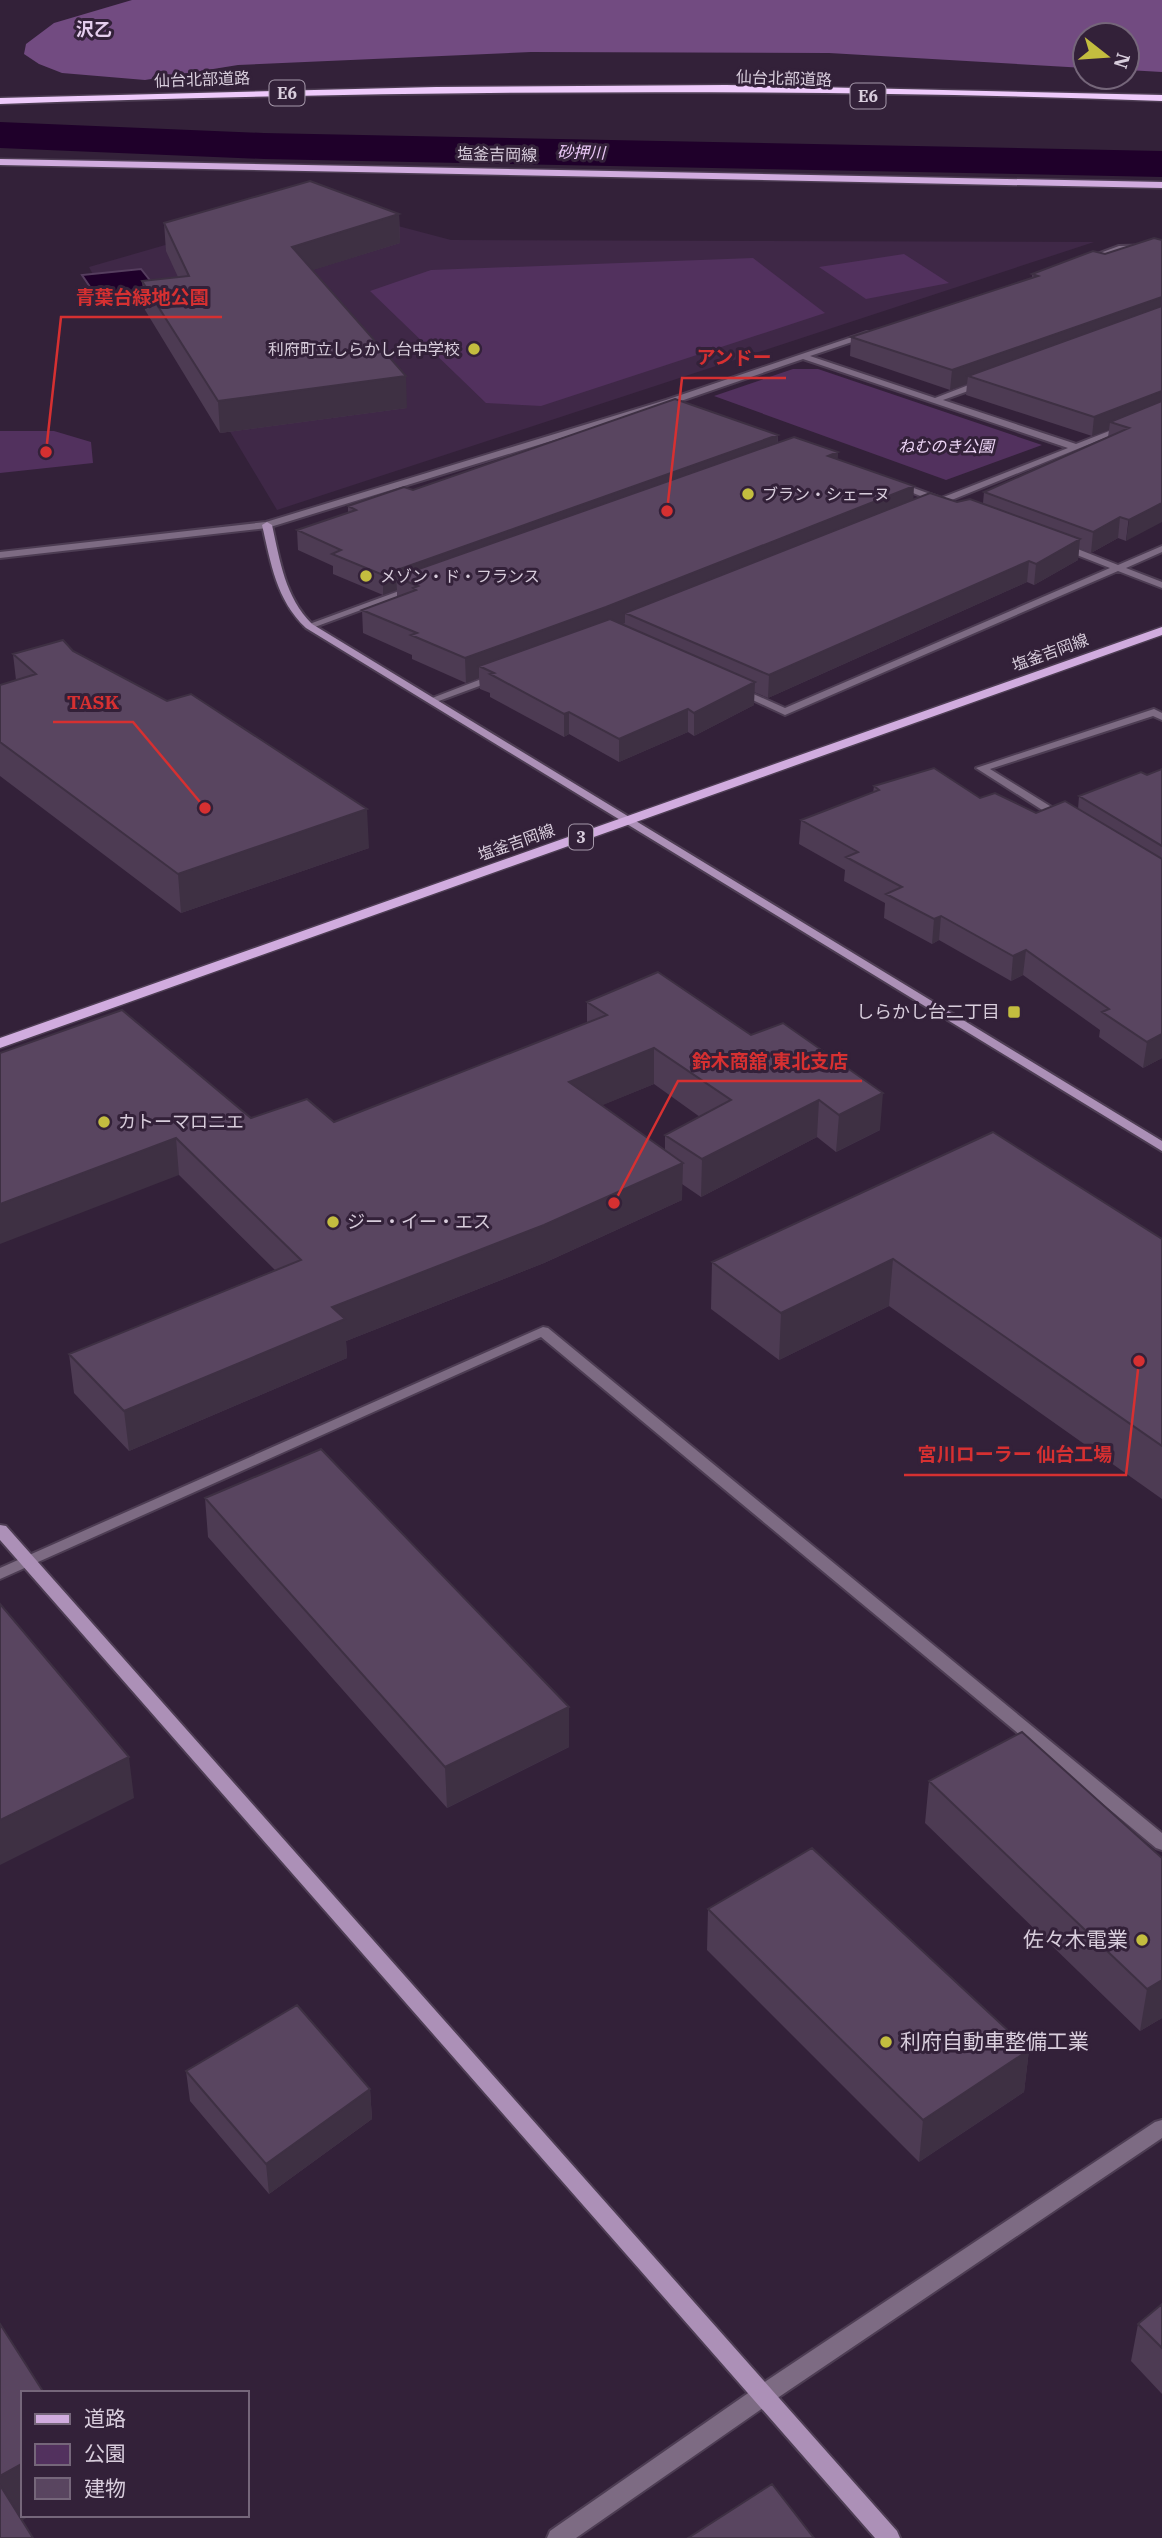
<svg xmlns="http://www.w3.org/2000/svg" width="1162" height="2538" font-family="'IBM Plex Serif','Noto Sans JP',serif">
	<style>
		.built { fill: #3f2847 }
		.green { fill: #52315e }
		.forest { fill: #724b81 }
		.water { fill: #1f002a; stroke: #563e5f; stroke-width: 2 }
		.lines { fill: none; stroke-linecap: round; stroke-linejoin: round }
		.river { fill: #1f002a; fill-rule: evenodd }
		.street-casing { stroke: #4d3d53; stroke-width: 4 }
		.secondary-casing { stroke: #4d3d53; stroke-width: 4 }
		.primary-casing { stroke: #4d3d53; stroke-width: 3 }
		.highway-casing { stroke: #4d3d53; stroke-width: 3 }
		.street { fill: #7d6b83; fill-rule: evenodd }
		.secondary { fill: #ac90b7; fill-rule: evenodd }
		.primary { fill: #d1acdf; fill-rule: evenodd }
		.highway { fill: #eecafb; fill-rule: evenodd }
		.wall { fill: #4d3b53; fill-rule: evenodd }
		.shaded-wall { fill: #3e3043 }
		.building { fill: #594560; stroke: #3e3043; stroke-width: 2 }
		.poi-dot { fill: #c3bd3f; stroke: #332139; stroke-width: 2.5 }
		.labels { text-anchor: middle; stroke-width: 6; stroke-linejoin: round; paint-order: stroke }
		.far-street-label { font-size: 16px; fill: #d8cddc; stroke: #332139 }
		.shield { fill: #332139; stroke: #a699ab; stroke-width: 2 }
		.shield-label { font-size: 16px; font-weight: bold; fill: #d8cddc }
		.far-water-label { font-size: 16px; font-style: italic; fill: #eac7f7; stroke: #332139 }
		.far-poi-label { font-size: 16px; fill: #d8cddc; stroke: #332139; text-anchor: start }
		.far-park-label { font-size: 16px; font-style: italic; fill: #ecd4f5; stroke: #332139 }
		.far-quarter-label { font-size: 18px; font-weight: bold; fill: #e5ceee; stroke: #332139 }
		.poi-label { font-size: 18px; fill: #d8cddc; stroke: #332139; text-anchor: start }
		.near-poi-label { font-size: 21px; fill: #d8cddc; stroke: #332139; text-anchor: end }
		.leader { fill: none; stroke: #d63031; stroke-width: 2.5 }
		.callout-dot { fill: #d63031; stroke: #332139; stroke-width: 2.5 }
		.callout-label { font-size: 19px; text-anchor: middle; font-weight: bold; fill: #d63031; stroke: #332139; stroke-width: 6; stroke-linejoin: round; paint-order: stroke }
	</style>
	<rect width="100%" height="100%" fill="#332139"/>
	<!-- built -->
	<path class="built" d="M311 203 451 240 1094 242 277 510 155 306 111 309 89 267Z"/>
	<!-- green -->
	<path class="green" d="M904 254 949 283 866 299 819 267Z
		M753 258 825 313 541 406 486 403 370 291 431 270Z
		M793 369H818L1042 445 946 480 714 396Z
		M0 431H54L91 442 93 463 0 473Z"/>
	<!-- forest -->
	<path class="forest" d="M132 0H1162V72L1127 70V35H1085V68L829 53 531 52 238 65 145 80 62 73 39 64 24 54 26 44 54 23Z"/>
	<!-- water -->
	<path class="water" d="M141 269 164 298 103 306 82 275Z"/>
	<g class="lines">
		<!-- river -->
		<path class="river" d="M0 122 264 133 1162 151V177L264 159 0 148Z"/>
		<!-- street casing -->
		<g class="street-casing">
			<path id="street" d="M1162 245V249L1120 250 1088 262 1081 260 1119 246Z
				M867 332H870V336L810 356 935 398 979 381H985V385L943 400 1076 444 1122 426 1129 428 932 508 928 505 933 501 893 485 900 483 941 498 1068 448 803 359 672 404 267 528 0 558V552L266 522 666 400Z
				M1059 544H1065L1118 565 1162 546V552L1126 568 1162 582V588L1118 571 785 715 731 690 740 688 785 708 1110 568 1059 548Z
				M410 587 418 589 312 628 304 626Z
				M497 673 501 674V678L436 702H428L427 700Z
				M1154 709 1162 713V720L1153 716 990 769 1066 816V820H1058L976 768Z
				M543 1327 548 1328 1162 1833V1850L1156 1848 541 1337 0 1579V1568Z
				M1162 2120V2138L770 2403 576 2538H547L550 2531 754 2389 1155 2122Z"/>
		</g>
		<!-- secondary casing -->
		<g class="secondary-casing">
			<path id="secondary" d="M267 522 272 525C280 561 285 597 312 624L1162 1141V1151L306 628C276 600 271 563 262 525Z
				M0 1525 6 1526 897 2531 900 2538H875L0 1540Z"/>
		</g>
		<!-- primary casing -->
		<g class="primary-casing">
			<path id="primary" d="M0 159 1162 182V188L0 165Z
				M1162 627V635L0 1048V1038Z"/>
		</g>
		<!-- highway casing -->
		<g class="highway-casing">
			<path id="highway" d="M726 85 1162 95V101C774 87 388 91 0 104V98L436 87Z"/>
		</g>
		<!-- street -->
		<use href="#street" class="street"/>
		<!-- secondary -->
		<use href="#secondary" class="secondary"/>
		<!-- primary -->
		<use href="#primary" class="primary"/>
		<!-- highway -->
		<use href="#highway" class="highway"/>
	</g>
	<!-- wall -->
	<path class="wall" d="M399 214 400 243 312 270 407 408 220 433 145 310 142 281 178 277 166 251 164 223Z
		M1162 240 1126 541 1118 538 1091 553 1079 548 1078 560 1034 585 1027 582 768 698 754 692V705L694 736 688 732 619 762 569 734 564 737 490 697V693L480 689 479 678 466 683 412 659V655L363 633 362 610 397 597V590L383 595 333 574V566L298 550 297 530 348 513V506L413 490 778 435V443L838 452 837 460 913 499 983 503 984 492 1108 437 1109 430 1092 436 966 395 967 384 950 390 850 356 851 337 1032 278V274Z
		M73 651 167 701 369 848 181 913 0 776V685L16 680 13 654Z
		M1162 769V1058L1143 1068 1099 1037 1100 1030 1023 975 1011 981 939 940 932 944 884 918 885 903 844 881 845 870 799 844 801 820 873 793 874 786 980 798 1036 813 1078 809 1079 796 1147 775Z
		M658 972 880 1130 836 1152 817 1137 701 1197 682 1184V1200L544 1263 346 1341 347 1358 129 1451 74 1393 69 1354 275 1270 179 1175 0 1053 251 1118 334 1122 587 1023V1002ZM654 1084 700 1117 665 1135V1150L602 1105Z
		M1162 1239V1499L889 1306 779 1360 711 1309 712 1262Z
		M205 1498 569 1707V1747L447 1808 208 1537Z
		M929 1781 1162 1858V2018L1140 2031 925 1823Z
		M708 1909 1029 2050 1024 2092 919 2162 707 1950Z
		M186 2071 370 2089 372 2119 269 2194 190 2101Z
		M1162 2304V2394L1131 2361 1138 2324Z"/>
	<!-- shaded-wall -->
	<path class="shaded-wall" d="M399 214 400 243 294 276 292 247Z
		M1162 297V314L968 376 967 384 950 390 952 370Z
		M406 376 407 408 220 433 218 401Z
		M1162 391V409L1110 422 1109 430 1092 436 1094 417Z
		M778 435 777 454 396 577 397 590 383 595V575Z
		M838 452 836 474 828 456Z
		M914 486 913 508 625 613V623L606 631 479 666V678L466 683 465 658Z
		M1162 503V522L1126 541 1129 520Z
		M1120 517 1118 538 1091 553 1093 532Z
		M1080 539 1078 560 1034 585 1036 564Z
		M1029 561 1027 582 768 698 769 675Z
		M755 682 754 705 694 736V713Z
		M688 709V732L619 762V739Z
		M569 712V734L564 737V714Z
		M367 809 369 848 181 913 178 874Z
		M941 916 939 940 932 944 934 919Z
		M1026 950 1023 975 1011 981 1013 956Z
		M1162 1034V1058L1143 1068 1147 1042Z
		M654 1048V1084L569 1119V1082Z
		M883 1093 880 1130 836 1152 839 1115Z
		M819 1100 817 1137 701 1197 702 1159Z
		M176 1138 179 1175 0 1244V1204Z
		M683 1163 682 1200 544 1263 346 1341 347 1358 129 1451 124 1411 332 1307Z
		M893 1259 889 1306 779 1360 781 1313Z
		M569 1707V1747L447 1808 445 1767Z
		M129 1757 134 1798 0 1865V1820Z
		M1162 1980V2018L1140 2031 1147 1989Z
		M1029 2050 1024 2092 919 2162 923 2120Z
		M370 2089 372 2119 269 2194 266 2164Z
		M23 2463V2515H31L7 2530 0 2498V2476Z"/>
	<!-- building -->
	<path class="building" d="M310 181 399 214 292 247 406 376 218 401 142 281 189 276 164 223Z
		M1154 238 1162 240V297L952 370 851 337 1038 276 1032 274 1093 251 1105 254Z
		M1162 306V391L1094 417 968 376Z
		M675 399 778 435 383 575 332 554 341 550 297 530 356 510 348 506 404 487 413 490Z
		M1162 401V503L1129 520 1120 517 1093 532 984 492 1129 428 1110 422Z
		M794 437 838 452 828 456 914 486 606 607 465 658 411 635 417 633 362 610 416 590 413 588 418 586 396 577Z
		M930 493 957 502 970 499 1080 539 1036 564 1029 561 769 675 625 613Z
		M610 619 755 682 694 713 688 709 619 739 569 712 564 714 490 674 494 673 479 666Z
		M63 640 73 651 167 701 191 694 367 809 178 874 0 742V685L36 674 13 654Z
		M934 768 980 798 995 793 1036 813 1065 801 1162 859V1034L1147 1042 1102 1012 1109 1009 1026 950 1013 956 941 916 934 919 886 894 902 887 846 857 858 852 801 820 879 790 874 786Z
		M1162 769V846L1079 796 1141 772 1147 775Z
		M658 972 751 1035 783 1023 883 1093 839 1115 819 1100 702 1159 665 1135 731 1100 654 1048 569 1082 683 1163 544 1225 332 1307 345 1319 124 1411 69 1354 301 1260 176 1138 0 1204V1053L122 1010 251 1118 307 1099 334 1122 607 1015 587 1002Z
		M993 1132 1162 1239V1446L893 1259 781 1313 712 1262Z
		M321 1449 569 1707 445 1767 205 1498Z
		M0 1604 129 1757 0 1820Z
		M1022 1732 1162 1858V1980L1147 1989 929 1781Z
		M812 1848 1029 2050 923 2120 708 1909Z
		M297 2005 370 2089 266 2164 186 2071Z
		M1162 2304V2348L1138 2324Z
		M0 2324 44 2393H23V2463L0 2476Z
		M772 2484 814 2538H688Z
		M0 2485 33 2538H0Z"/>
	<!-- markers -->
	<g class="poi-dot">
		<circle cx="474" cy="349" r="7"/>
		<circle cx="748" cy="494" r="7"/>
		<circle cx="366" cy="576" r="7"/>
		<rect x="1007" y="1005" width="14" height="14" rx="3.5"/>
		<circle cx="104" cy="1122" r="7"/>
		<circle cx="333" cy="1222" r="7"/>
		<circle cx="1142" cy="1940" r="7"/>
		<circle cx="886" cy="2042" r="7"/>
	</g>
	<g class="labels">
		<!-- far-street labels -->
		<g class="far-street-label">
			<text transform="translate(784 78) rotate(2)" y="6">仙台北部道路</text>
			<text transform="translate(202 79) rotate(-2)" y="6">仙台北部道路</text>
			<text transform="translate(497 154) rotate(1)" y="6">塩釜吉岡線</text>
			<text transform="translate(1050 652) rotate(-20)" y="6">塩釜吉岡線</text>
			<text transform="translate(516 842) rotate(-19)" y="6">塩釜吉岡線</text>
		</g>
		<!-- shield labels -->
		<g class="shield">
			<rect x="269.5" y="80.5" width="35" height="25" rx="5"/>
			<rect x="850.5" y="83.5" width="35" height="25" rx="5"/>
			<rect x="569" y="824.5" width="24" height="25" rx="5"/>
		</g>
		<g class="shield-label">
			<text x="287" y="99">E6</text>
			<text x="868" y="102">E6</text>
			<text x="581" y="843">3</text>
		</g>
		<!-- far-water labels -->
		<g class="far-water-label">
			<text transform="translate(581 152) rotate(1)" y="6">砂押川</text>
		</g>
		<!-- far-poi labels -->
		<g class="far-poi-label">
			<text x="460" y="355" text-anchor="end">利府町立しらかし台中学校</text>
			<text x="762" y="500">ブラン・シェーヌ</text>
			<text x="380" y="582">メゾン・ド・フランス</text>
		</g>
		<!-- far-park labels -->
		<g class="far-park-label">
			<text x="946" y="452">ねむのき公園</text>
		</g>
		<!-- far-quarter labels -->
		<g class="far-quarter-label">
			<text x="94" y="36">沢乙</text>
		</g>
		<!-- poi labels -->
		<g class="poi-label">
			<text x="1000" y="1018" text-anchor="end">しらかし台二丁目</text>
			<text x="118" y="1128">カトーマロニエ</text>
			<text x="347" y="1228">ジー・イー・エス</text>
		</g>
		<!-- near-poi labels -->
		<g class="near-poi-label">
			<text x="1128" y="1947">佐々木電業</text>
			<text x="900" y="2049" text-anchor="start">利府自動車整備工業</text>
		</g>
	</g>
	<!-- callouts -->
	<path class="leader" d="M46 452L61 317H222M667 511L682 378H786M205 808L133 722H53M614 1203L678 1081H862M1139 1361L1126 1475H904"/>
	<g class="callout-dot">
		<circle cx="46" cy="452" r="7"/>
		<circle cx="667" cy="511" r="7"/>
		<circle cx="205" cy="808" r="7"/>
		<circle cx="614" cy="1203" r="7"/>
		<circle cx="1139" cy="1361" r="7"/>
	</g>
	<g class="callout-label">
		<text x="142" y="304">青葉台緑地公園</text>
		<text x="734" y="364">アンドー</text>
		<text x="93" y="709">TASK</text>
		<text x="770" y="1068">鈴木商舘 東北支店</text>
		<text x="1015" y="1461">宮川ローラー 仙台工場</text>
	</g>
	<!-- legend -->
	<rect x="21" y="2391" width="228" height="126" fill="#332139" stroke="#75667a" stroke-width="2"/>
	<rect x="35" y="2414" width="35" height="10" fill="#d1acdf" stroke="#75667a" stroke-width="2"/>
	<text x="84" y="2426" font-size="21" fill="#d8cddc">道路</text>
	<rect x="35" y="2444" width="35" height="21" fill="#52315e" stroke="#75667a" stroke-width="2"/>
	<text x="84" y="2461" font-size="21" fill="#d8cddc">公園</text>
	<rect x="35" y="2478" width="35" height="21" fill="#594560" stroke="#75667a" stroke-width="2"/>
	<text x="84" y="2496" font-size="21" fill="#d8cddc">建物</text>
	<!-- north arrow -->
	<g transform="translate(1106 56) rotate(107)"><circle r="33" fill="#332139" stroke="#75667a" stroke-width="2"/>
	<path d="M0-5L12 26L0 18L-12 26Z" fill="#c3bd3f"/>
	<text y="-10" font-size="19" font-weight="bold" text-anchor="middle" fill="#d8cddc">N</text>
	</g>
</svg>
